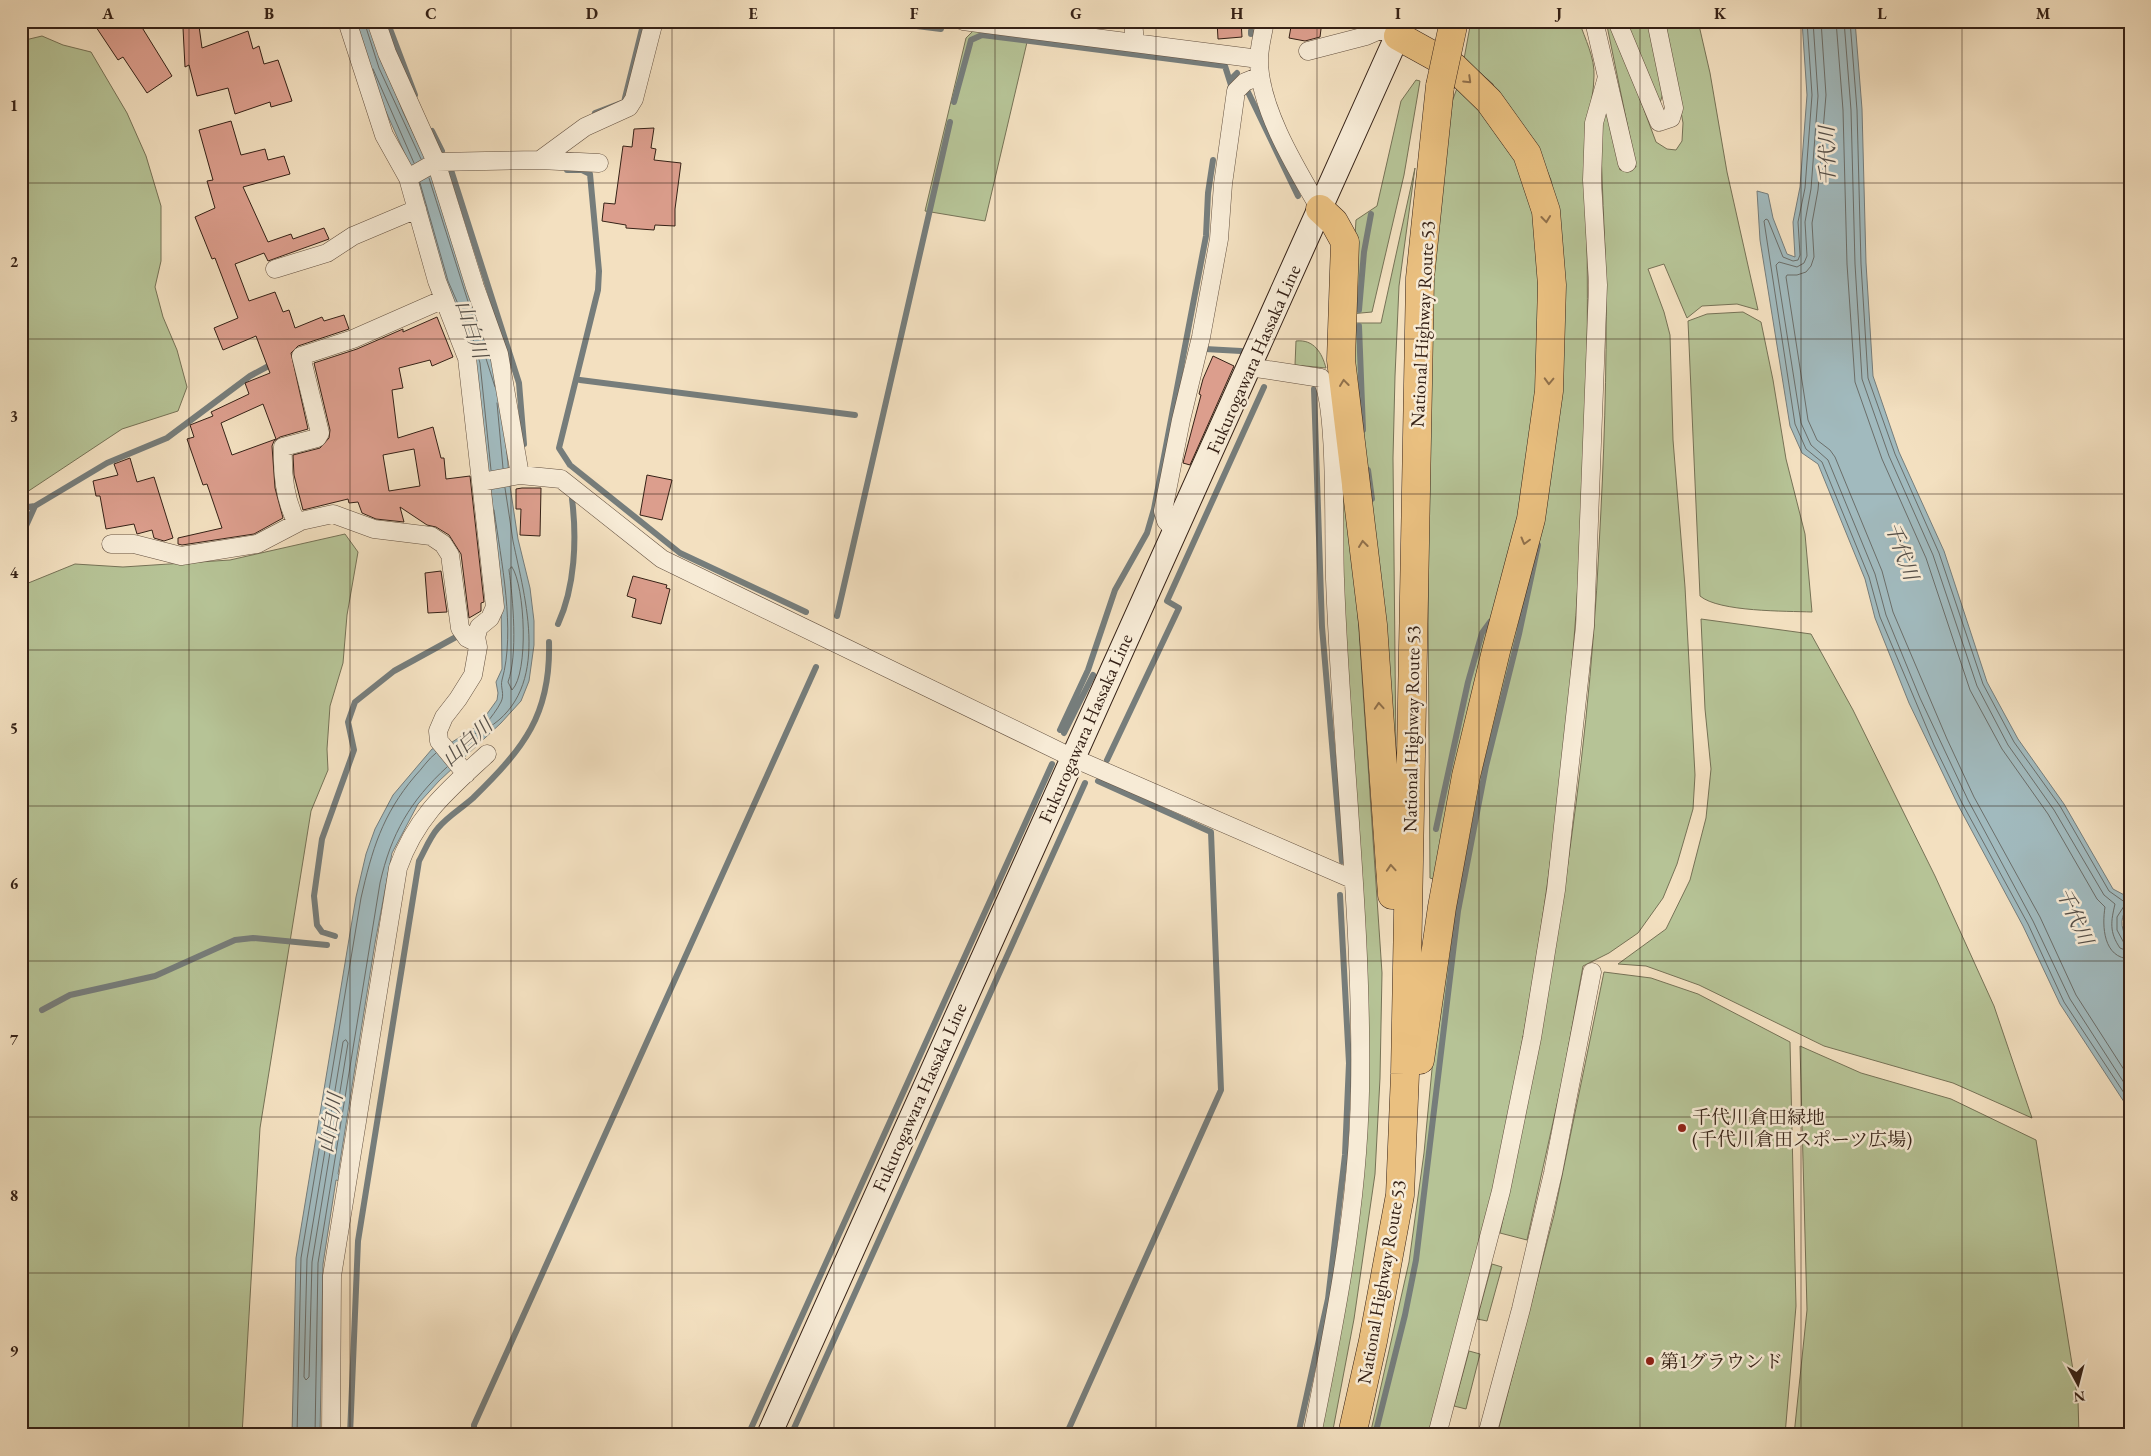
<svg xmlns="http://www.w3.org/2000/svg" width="2151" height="1456" font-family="'EB Garamond','Noto Serif JP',serif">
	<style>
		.green { fill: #b6c396; stroke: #767256 }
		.water { fill: #a1babe; stroke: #767d7b }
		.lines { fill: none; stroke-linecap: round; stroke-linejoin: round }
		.shore { stroke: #6b6e6a; stroke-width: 1 }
		.stream { stroke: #767d7b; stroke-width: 6 }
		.building { fill: #dc9e8d; stroke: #352116; fill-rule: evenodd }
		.street-casing { stroke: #645140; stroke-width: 19 }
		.secondary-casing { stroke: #352116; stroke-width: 26 }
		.highway-casing { stroke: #352116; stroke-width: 29 }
		.street { stroke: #f7ebd6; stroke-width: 18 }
		.secondary { stroke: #f7ebd6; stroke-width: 24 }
		.highway { stroke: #eac080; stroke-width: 28 }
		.highway-bridge-casing { stroke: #352116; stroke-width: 29; stroke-linecap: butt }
		.highway-bridge { stroke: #eac080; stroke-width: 28 }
		.oneway { stroke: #90704b }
		.grid { fill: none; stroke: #352116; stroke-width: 1; stroke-opacity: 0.55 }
		.poi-dot { fill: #8f2418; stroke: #f7ebd6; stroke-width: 2 }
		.labels { text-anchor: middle; stroke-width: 5; stroke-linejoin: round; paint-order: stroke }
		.street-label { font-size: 19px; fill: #352116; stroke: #f7ebd6 }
		.poi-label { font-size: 19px; fill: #352116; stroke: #f7ebd6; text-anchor: start }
		.water-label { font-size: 20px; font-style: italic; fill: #554f48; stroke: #f7ebd6 }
		.neatline { fill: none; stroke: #352116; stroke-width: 2 }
		.grid-label { font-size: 16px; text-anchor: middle; font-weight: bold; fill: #352116 }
	</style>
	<rect width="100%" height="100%" fill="#f3e0c0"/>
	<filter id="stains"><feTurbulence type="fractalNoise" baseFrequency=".004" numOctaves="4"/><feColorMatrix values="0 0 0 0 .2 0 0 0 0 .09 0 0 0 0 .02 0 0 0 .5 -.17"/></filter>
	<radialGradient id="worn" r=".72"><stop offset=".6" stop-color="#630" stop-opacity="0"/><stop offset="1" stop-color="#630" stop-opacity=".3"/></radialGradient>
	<!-- green -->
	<path class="green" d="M1471 21H1579C1585 39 1595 58 1594 76 1594 91 1590 105 1589 119 1586 160 1586 200 1587 241 1591 549 1563 855 1500 1156 1480 1250 1454 1342 1428 1435H1370L1409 1262 1424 1153 1441 975 1482 757 1561 235 1551 180 1535 143 1496 93 1493 84 1464 59Z
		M1606 21H1611L1656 142 1667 149 1676 150 1682 141 1683 123 1665 21H1698L1710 73 1727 172 1758 310 1737 304 1702 306 1687 318 1664 264 1648 269 1664 312 1670 335 1673 440 1685 587 1695 775 1693 809 1677 864 1663 898 1638 933 1609 953 1583 966 1563 1077 1527 1240 1500 1233C1549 1007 1588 777 1599 547 1604 459 1607 371 1606 284 1605 232 1601 179 1601 127L1607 105 1620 170 1636 167Z
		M1622 21H1651L1663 93 1660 103Z
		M973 31 1028 38 985 221 925 211 966 38Z
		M42 36 63 45 91 52 127 113 146 156 161 206V261L155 287 163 317 177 350 187 387 178 411 122 429 21 496V41Z
		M1416 80 1420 81 1404 175 1372 312 1350 314 1356 220 1377 206 1401 101Z
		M1457 88 1469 98 1518 159 1525 178 1537 236 1540 347 1526 482 1436 880 1430 878 1427 461 1434 260 1452 102Z
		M1415 168 1399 286 1395 376 1393 458 1396 756 1393 773 1349 323H1381Z
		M1743 312 1761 322 1773 380 1786 459 1805 534 1812 612C1786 611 1719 612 1700 596L1688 321 1707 314Z
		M1296 341C1314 339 1322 353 1326 368L1295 365Z
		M1342 476 1356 586 1382 973 1380 1078 1375 1174 1354 1319 1332 1435H1318C1339 1352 1352 1268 1361 1183L1343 653Z
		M345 534 358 552 347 615 343 663 330 706 327 749 328 770 311 811 260 1128 242 1435H21V586L75 564 123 567 230 560Z
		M1701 619 1811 634 1853 710 1935 876 1994 1006 2032 1118 1953 1083 1824 1046 1699 985 1646 966 1618 964 1666 929 1690 880 1706 818 1711 769 1705 709Z
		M1604 972 1651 978 1698 994 1790 1042 1796 1306 1785 1435H1497L1554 1215Z
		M1800 1046 1861 1073 1951 1099 2036 1140 2078 1401 2079 1435H1794L1807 1310Z
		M1492 1264 1502 1267 1487 1321 1477 1319Z
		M1469 1351 1480 1354 1466 1409 1454 1406Z"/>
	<!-- water -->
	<path class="water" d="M351 21H368L403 112 433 174 501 391 510 486 518 539 530 588 534 621V645L529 681 521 701 501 723 439 781 418 804 392 853 375 943 338 1174 342 1176 341 1181 336 1180 323 1264 320 1435H292L296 1258 356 897 366 854 375 829 393 795 432 749 449 744 479 725 497 700 498 693 496 682 502 669 501 601 450 301 408 161 371 78Z
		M1802 21H1855L1862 109 1866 263 1873 376 1899 452 1944 551 1987 682 2018 739 2064 804 2113 889 2130 898V909L2124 913C2119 925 2124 934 2130 944V1111L2060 1004 2023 926 1958 805 1909 703 1875 618 1865 579 1818 464 1802 453 1790 426 1760 240 1757 191 1768 194 1773 218 1787 254 1795 257 1793 222 1800 187 1807 95Z"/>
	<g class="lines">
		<!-- shore -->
		<path class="shore" d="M364 21 379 68 421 159
			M1807 21 1812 95 1805 188 1798 222 1800 255 1798 260 1793 261 1783 257 1768 220 1766 219 1764 221 1795 424 1806 449 1822 462 1869 577 1880 617 1934 745 1962 803 2028 924 2064 1002 2130 1102
			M1813 21 1818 96 1811 189 1805 222 1807 256 1804 263 1797 267 1779 262 1776 265 1801 423 1811 445 1828 460 1875 574 1886 615 1920 698 1968 800 2033 921 2070 999 2130 1092
			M1821 21 1826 95 1818 190 1812 223 1814 257 1811 266 1806 272 1797 275H1787L1786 277 1808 420 1817 440 1830 450 1835 457 1882 571 1893 612 1947 739 1974 797 2040 917 2076 995 2130 1079
			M1836 21 1843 110 1847 264 1855 382 1882 459 1926 558 1970 690 2002 749 2048 814 2097 899 2105 907C2102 926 2103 958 2130 959
			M1844 21 1851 110 1855 264 1862 379 1889 456 1933 555 1977 686 2008 745 2054 810 2104 895 2115 904C2111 921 2109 932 2120 948L2130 952
			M1850 21 1857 110 1861 264 1868 378 1895 454 1939 553 1983 684 2014 742 2060 806 2109 891 2126 903 2117 917V930L2124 943 2130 945
			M373 69 414 163
			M429 178 495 387
			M420 183 448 281 472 336 480 363 491 470
			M497 403 503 468
			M494 510C501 560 516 631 502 680 500 687 505 694 501 702 497 710 491 717 486 724L488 728C552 688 525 599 513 541 510 523 508 505 505 488
			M512 567C525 586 529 673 512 690L508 682C518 655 513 599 509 570Z
			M456 746 476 733 479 734V737L462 753
			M346 1040 348 1043 312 1262 309 1377 306 1380 304 1377 307 1259 343 1042Z
			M297 1435 301 1258 361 898C372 850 382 815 415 776 422 769 428 759 436 753
			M315 1435 318 1263 380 883C391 834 410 801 447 767"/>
		<!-- stream -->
		<path class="stream" d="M387 21 415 95
			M876 21 941 29
			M1143 21V24
			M1251 34V31
			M1230 80 1237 73
			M1248 92 1298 196
			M954 102 971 40 982 35 1225 66 1231 85 1230 91
			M595 113 624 102 644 21
			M432 131 442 151
			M451 170 519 383 524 444
			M567 170H582L590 174 599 271 598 290 559 448 570 465 680 553 806 612
			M1359 310 1364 252 1371 214
			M1359 326 1363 430
			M1205 349 1241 351
			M580 380 855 415
			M1314 389 1322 627 1342 861
			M1368 470 1372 499
			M21 508 35 506 107 463 167 438 250 376 274 363
			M21 537 35 506
			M837 616 950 122
			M558 624C575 587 577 539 572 499
			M1060 730 1088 670 1115 590 1147 533 1154 509 1206 236 1208 193 1213 160
			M1064 733 1093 675
			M1107 760 1179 608 1167 601 1264 387
			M1436 829 1468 682 1482 633 1490 622
			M335 936 322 932 317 925 314 896 322 839 354 750 348 722 355 702 394 671 456 637
			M42 1010 70 995 155 976 235 940 253 938 327 945
			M350 1435 358 1241 419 861C425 850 430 837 438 828 448 816 462 808 473 798 524 748 551 715 549 642
			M474 1435V1425L816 667
			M748 1435 1052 764
			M791 1435 1085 783
			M1066 1435 1221 1090 1211 832 1098 781
			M1298 1435 1328 1299 1345 1155 1349 1063 1340 895
			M1375 1435 1405 1315 1416 1260 1458 911 1486 766 1519 634 1538 545"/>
	</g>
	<!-- building -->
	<path class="building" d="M106 21H121L126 27 138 21 172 76 147 93 123 57 118 60 96 27Z
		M1217 21H1241L1242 37 1218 39Z
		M1292 21H1322L1320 37 1305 41 1289 38Z
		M199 26 202 48 248 31 253 49 259 46 264 64 278 60 292 101 271 107 270 102 235 114 228 88 197 96 189 65 185 67 183 28Z
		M231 121 241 155 265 149 268 160 284 156 290 174 243 187 268 242 291 234 293 239 324 228 329 239 268 261 264 253 235 264 249 301 275 292 283 312 289 310 295 328 322 317 324 321 344 315 349 329 298 346 291 353 308 429 280 437 274 441 272 446 275 488 283 518 254 534 182 545 178 544V538L222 528 207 484 203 485 187 439 194 437 190 425 213 416 211 412 249 394 245 383 270 373 256 336 223 350 214 328 238 318 215 258 212 259 195 217 215 208 207 181 213 180 199 130ZM263 404 276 439 232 455 221 423Z
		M654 128 651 148 656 149 654 160 681 163 675 209V226L655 225 654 230 626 228V225L602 221 604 203 615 204 623 146 632 147 634 129Z
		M437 317 453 357 432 366 430 360 399 368 403 388 392 390 398 438 433 427 441 458H444L446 479 470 476 484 602 481 603V611L469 618 461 554 449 535 436 527 427 525 400 507 404 522 376 519 362 513 358 502 349 503 348 499 303 510 294 475 293 455 320 448 329 438 330 430 314 363 357 349 403 329V332ZM414 449 420 486 389 491 383 455Z
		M1213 356 1234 366 1190 465 1183 463 1201 395 1199 394 1203 379Z
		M130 458 137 482 154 477 173 538 164 541 154 538 152 530 137 534 134 524 106 529 100 496H96L93 481 118 475 114 464Z
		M647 475 672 480 662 520 640 515Z
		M522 488H541L540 536 520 535 521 509H516V489Z
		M441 571 447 612 428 613 425 573Z
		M633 576 667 585 666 588 670 589 661 624 632 617 636 599 627 596Z"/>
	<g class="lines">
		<!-- street casing -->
		<g class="street-casing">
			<path id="street" d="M347 21 384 135 408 178 437 281 467 358 481 482 520 475 561 479 662 559 1071 757 1352 879
				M376 21 387 53 436 162 475 287 499 354 520 475
				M963 21 1259 59
				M1133 21 1135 43
				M1265 21C1263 34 1259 47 1259 60 1259 108 1296 168 1320 209
				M1594 21 1627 163
				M1617 21 1659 122 1671 118 1674 108 1656 21
				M1308 51 1366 36 1380 30 1398 36
				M540 160 585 127 629 107 634 99 654 21
				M408 178 436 162 540 160 599 163
				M275 269 327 253 353 236 417 209
				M1249 367 1321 378C1338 403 1333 540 1335 579 1341 749 1363 920 1360 1091 1358 1207 1335 1322 1312 1435
				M297 523C285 501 282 472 283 447L317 438 320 433 301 356 353 339 444 299
				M1175 531 1166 521 1163 511 1181 420 1201 337 1219 239 1223 184 1236 91 1245 82 1260 76
				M111 544H134L181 556 257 544 301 521 333 514 374 529 431 536 443 544 450 555 460 628 467 638 477 643
				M466 774 439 741 438 731 444 717 458 699 473 675 478 647 476 637 479 627 490 618 495 607 481 482
				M331 1435 332 1276 398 868C416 816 448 790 487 754
				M1437 1435 1501 1191 1532 1038 1556 890 1585 626 1598 285 1592 180 1594 123 1607 77
				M1487 1435 1521 1309 1553 1173 1592 972"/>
		</g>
		<!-- secondary casing -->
		<g class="secondary-casing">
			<path id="secondary" d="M769 1435 1404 21"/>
		</g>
		<!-- highway casing -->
		<g class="highway-casing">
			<path id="highway" d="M1398 36 1454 67 1489 101 1527 154 1546 211 1552 285 1549 391 1531 519 1496 651 1466 776 1442 907 1420 1060
				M1320 209 1334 222 1345 242 1341 360 1373 625 1392 895
				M1352 1435 1373 1341 1400 1195 1405 1074 1420 278 1440 86"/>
		</g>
		<!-- street -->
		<use href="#street" class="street"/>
		<!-- secondary -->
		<use href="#secondary" class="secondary"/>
		<!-- highway -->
		<use href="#highway" class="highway"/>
		<!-- highway-bridge casing -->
		<g class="highway-bridge-casing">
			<path id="highway-bridge" d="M1440 86 1454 21"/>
		</g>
		<!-- highway-bridge -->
		<use href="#highway-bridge" class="highway-bridge"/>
	</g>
	<!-- one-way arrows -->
	<defs><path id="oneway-chevron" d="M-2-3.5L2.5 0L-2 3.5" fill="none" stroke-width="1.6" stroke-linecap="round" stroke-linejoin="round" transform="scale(1.25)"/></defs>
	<g class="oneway">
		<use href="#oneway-chevron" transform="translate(1468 80) rotate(44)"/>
		<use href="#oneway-chevron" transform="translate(1546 219) rotate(84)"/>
		<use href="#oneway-chevron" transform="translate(1549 381) rotate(92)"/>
		<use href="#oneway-chevron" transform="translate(1344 383) rotate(-97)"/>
		<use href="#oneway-chevron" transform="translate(1525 541) rotate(105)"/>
		<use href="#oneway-chevron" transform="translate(1363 544) rotate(-97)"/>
		<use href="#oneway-chevron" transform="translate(1379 706) rotate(-94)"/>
		<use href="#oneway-chevron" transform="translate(1391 868) rotate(-94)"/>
	</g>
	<!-- grid -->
	<path class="grid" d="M189 21V1435M350 21V1435M511 21V1435M672 21V1435M834 21V1435M995 21V1435M1156 21V1435M1317 21V1435M1479 21V1435M1640 21V1435M1801 21V1435M1962 21V1435M21 183H2130M21 339H2130M21 494H2130M21 650H2130M21 806H2130M21 961H2130M21 1117H2130M21 1273H2130"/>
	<!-- markers -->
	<g class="poi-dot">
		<circle cx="1682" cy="1128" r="5"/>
		<circle cx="1650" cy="1361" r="5"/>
	</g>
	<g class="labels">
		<!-- street labels -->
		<g class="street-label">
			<text transform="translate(1422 324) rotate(-87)" y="7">National Highway Route 53</text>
			<text transform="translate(1253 359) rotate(-66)" y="7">Fukurogawara Hassaka Line</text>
			<text transform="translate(1085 728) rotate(-66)" y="7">Fukurogawara Hassaka Line</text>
			<text transform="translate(1411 729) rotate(-89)" y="7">National Highway Route 53</text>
			<text transform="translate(919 1097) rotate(-66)" y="7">Fukurogawara Hassaka Line</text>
			<text transform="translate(1381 1282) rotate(-80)" y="7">National Highway Route 53</text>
		</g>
		<!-- poi labels -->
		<g class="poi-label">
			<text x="1692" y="1124">千代川倉田緑地<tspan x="1692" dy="22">(千代川倉田スポーツ広場)</tspan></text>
			<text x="1660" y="1368">第1グラウンド</text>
		</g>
		<!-- water labels -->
		<g class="water-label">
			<text transform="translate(1827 156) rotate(-91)" y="7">千代川</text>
			<text transform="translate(472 329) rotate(72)" y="7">山白川</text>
			<text transform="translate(1902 551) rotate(70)" y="7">千代川</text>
			<text transform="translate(467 742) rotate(-42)" y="7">山白川</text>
			<text transform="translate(2075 916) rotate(66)" y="7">千代川</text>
			<text transform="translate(330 1123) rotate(-80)" y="7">山白川</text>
		</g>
	</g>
	<!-- margin -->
	<rect width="2151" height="1456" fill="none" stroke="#f3e0c0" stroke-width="55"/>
	<!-- north arrow -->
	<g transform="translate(2078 1384) rotate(173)" stroke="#f7ebd6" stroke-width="4" paint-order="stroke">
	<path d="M0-4L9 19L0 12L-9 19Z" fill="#352116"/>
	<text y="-8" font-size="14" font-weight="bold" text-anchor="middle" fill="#352116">N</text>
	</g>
	<rect x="28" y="28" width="2096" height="1400" class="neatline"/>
	<g class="grid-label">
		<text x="108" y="19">A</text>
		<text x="269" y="19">B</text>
		<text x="431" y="19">C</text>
		<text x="592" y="19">D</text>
		<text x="753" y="19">E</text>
		<text x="914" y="19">F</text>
		<text x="1076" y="19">G</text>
		<text x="1237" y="19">H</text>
		<text x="1398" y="19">I</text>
		<text x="1559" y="19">J</text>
		<text x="1720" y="19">K</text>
		<text x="1882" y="19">L</text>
		<text x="2043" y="19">M</text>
		<text x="14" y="111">1</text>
		<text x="14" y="267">2</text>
		<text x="14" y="422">3</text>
		<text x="14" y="578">4</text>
		<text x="14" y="734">5</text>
		<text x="14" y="889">6</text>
		<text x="14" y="1045">7</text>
		<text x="14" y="1201">8</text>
		<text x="14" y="1356">9</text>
	</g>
	<rect width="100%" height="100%" filter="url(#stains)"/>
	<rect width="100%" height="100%" fill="url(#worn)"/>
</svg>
